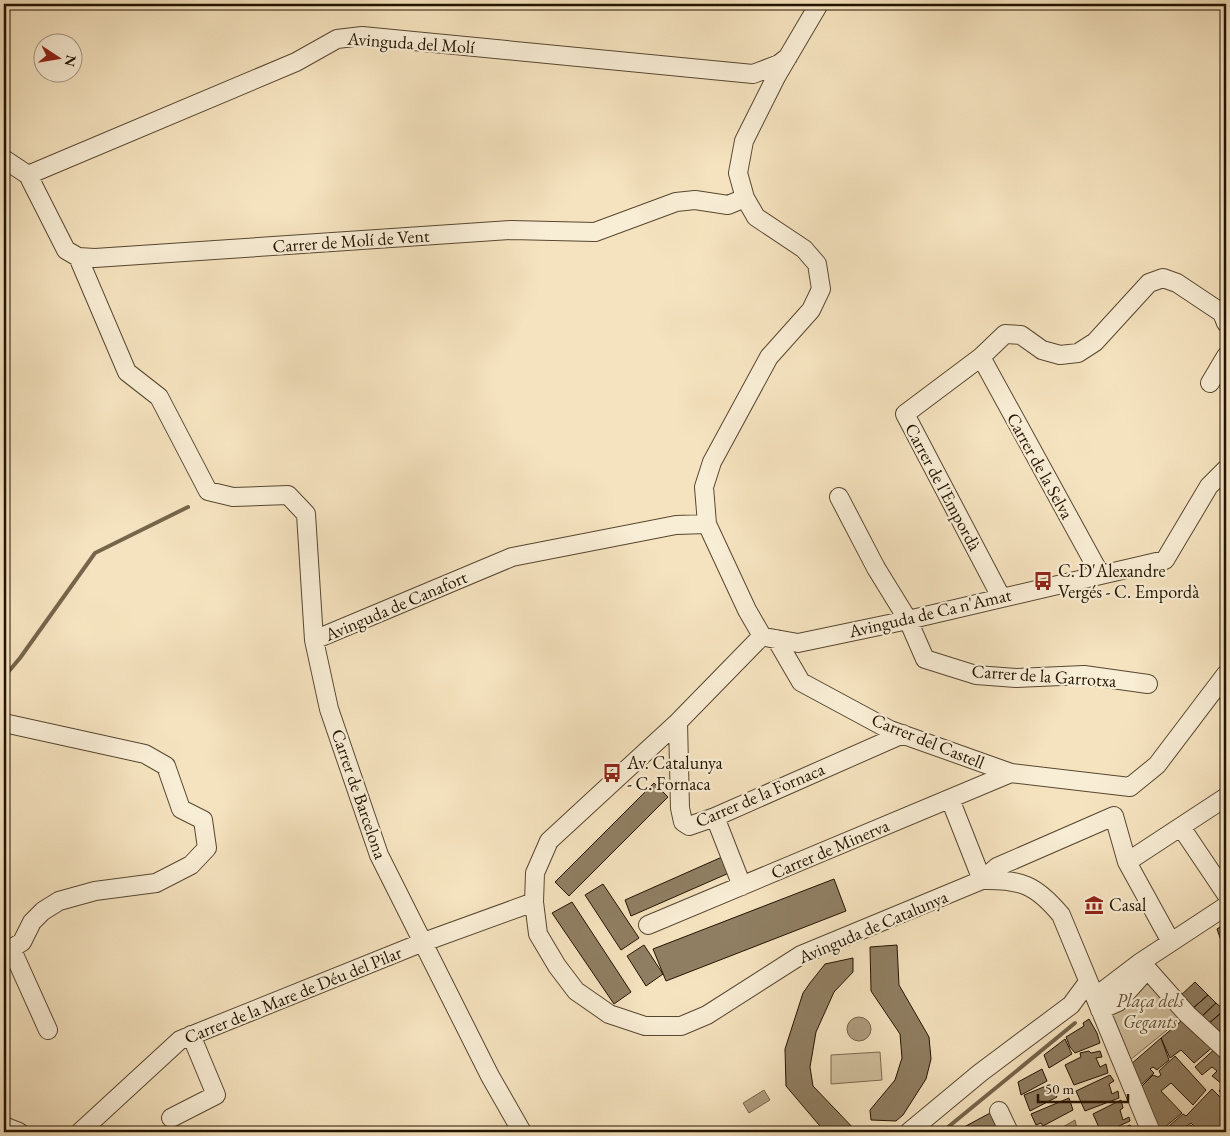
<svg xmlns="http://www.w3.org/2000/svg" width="1230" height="1136" font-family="'EB Garamond',serif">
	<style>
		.green { fill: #d1c09f; stroke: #7a6a50 }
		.water { fill: #ae9c7e; stroke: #76654c }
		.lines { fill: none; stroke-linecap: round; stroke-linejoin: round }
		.stream { stroke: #76654c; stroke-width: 4 }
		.building { fill: #907f63; stroke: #231300 }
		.minor-casing { stroke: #584730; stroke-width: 20 }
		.minor { stroke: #f8edd5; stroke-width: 18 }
		.labels { text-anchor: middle; stroke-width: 4.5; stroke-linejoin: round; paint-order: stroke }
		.street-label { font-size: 18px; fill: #231300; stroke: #f8edd5 }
		.poi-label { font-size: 18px; fill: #231300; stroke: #f8edd5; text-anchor: start }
		.park-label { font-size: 18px; font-style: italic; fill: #605038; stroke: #f8edd5 }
	</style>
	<rect width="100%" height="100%" fill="#f5e3bf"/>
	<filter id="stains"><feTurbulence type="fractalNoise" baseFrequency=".004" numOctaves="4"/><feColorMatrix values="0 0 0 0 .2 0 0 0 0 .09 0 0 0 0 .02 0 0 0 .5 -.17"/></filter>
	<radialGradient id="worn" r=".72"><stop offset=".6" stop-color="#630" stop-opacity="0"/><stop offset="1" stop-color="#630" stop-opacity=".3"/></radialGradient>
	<!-- green -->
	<path class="green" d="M1149 975 1187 1014 1130 1060 1112 1029V1015Z
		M880 1052 882 1080 831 1084V1055Z"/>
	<!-- water -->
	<path class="water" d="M847 1029a12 12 0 1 1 24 0a12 12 0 1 1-24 0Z
		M764 1090 770 1100 749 1113 743 1103Z
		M1075 1120 1077 1129 1062 1132 1061 1128Z"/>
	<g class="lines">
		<!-- stream -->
		<path class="stream" d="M4 677 20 658 95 553 188 507
			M942 1132 1075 1023"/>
	</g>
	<!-- building -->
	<path class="building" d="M654 783 668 797 569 896 555 882Z
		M722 857 729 873 631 916 625 900Z
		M834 879 846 911 666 981 653 949Z
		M603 884 639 938 621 950 585 895Z
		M572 902 631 992 614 1004 552 913Z
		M1226 923V948L1224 949 1217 929Z
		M644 945 663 974 646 986 627 956Z
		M897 945 899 985 929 1037 931 1059 926 1079 903 1115 896 1121 871 1120 870 1110 895 1080 902 1058 900 1034 871 991 870 947Z
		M853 958V972L834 992 816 1032 810 1067 813 1086 857 1132H825L786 1086 785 1049 803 993 810 983 825 964Z
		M1195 982 1208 995 1191 1010 1179 997Z
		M1208 995 1216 1003 1200 1018 1191 1010Z
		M1216 1003 1224 1010 1207 1025 1200 1018Z
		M1226 1009V1024L1217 1033 1207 1025Z
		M1187 1016 1214 1046 1194 1063 1181 1050 1170 1058 1161 1038Z
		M1089 1019 1097 1033 1100 1043 1075 1053 1070 1047 1066 1037 1084 1026 1083 1023Z
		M1226 1024V1042L1217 1033Z
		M1161 1038 1169 1060 1157 1070 1153 1067 1150 1069 1154 1073 1140 1086 1130 1065Z
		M1065 1039 1072 1054 1049 1068 1044 1055Z
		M1218 1046 1226 1054V1080L1222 1084 1212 1076 1217 1071 1212 1067 1202 1075 1195 1067Z
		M1089 1051 1091 1053 1100 1051 1102 1057 1096 1058 1100 1067 1106 1064 1108 1073 1074 1085 1065 1065 1081 1057 1080 1053Z
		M1175 1056 1206 1090 1193 1105 1171 1083 1161 1091 1182 1113 1159 1132 1139 1089 1153 1075 1158 1077 1161 1075 1159 1071Z
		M1042 1069 1047 1081 1021 1095 1018 1082Z
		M1110 1075 1114 1081 1109 1084 1112 1094 1118 1091 1119 1098 1085 1111 1076 1091Z
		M1226 1083V1099L1219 1091Z
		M1051 1084 1057 1097 1030 1111 1024 1095Z
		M1212 1089 1226 1103V1125L1219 1132H1200L1191 1123 1178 1132H1162L1183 1114 1186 1116Z
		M1069 1098 1073 1110 1043 1126 1041 1123 1036 1125 1031 1114Z
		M1121 1100 1123 1108 1120 1110 1123 1120 1129 1117 1130 1121 1106 1132H1101L1093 1114Z
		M992 1112 1000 1131 965 1132 964 1127Z
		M1130 1125 1133 1130 1138 1127 1140 1132H1112Z
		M1191 1125 1197 1132H1180Z"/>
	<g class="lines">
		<!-- minor casing -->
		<g class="minor-casing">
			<path id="minor" d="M4 159 28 175 66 250 78 257 95 258 511 230 595 232 676 202 695 200 728 205 745 198
				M28 175 296 62 337 39 362 36 753 74 779 64 788 57
				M78 257 127 372 159 397 208 491 233 497 288 495 306 514 314 640 329 709 379 855 490 1076 522 1132
				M981 357 1100 574
				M1210 383 1226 356
				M839 497 876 568 908 620 925 659 976 675 1016 678 1084 675 1148 684
				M1001 597 905 414 981 357 1005 334 1021 335 1042 350 1060 355 1078 353 1095 342 1149 283 1163 278 1177 283 1222 313 1226 323
				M762 636 678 722 549 841 535 873 534 902 538 934 557 966 576 991 609 1014 645 1026H681L707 1015 801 955 982 880C1021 879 1036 885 1061 915L1151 1132
				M762 636 747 610 707 524 704 487 712 462 769 357 811 310 821 289 817 264 804 249 756 217 745 198 738 173 744 141 776 77 819 4
				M770 638 798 643 908 620 1165 560 1209 486 1226 469
				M776 639 801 682 890 730 1011 773 1130 787 1157 765 1226 674
				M314 640 512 557 676 525 707 524
				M678 722 680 808 683 822 689 826 715 817 903 734
				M4 723 145 754 166 766 181 809 203 820 207 848 191 865 156 883 95 891 59 901 43 911 32 922 22 942 4 953
				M950 799 982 880 997 867 1114 816 1127 862 1171 942
				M715 817 742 886
				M1181 827 1226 894
				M1127 862 1226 797
				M648 925 1011 773
				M12 950 48 1030
				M1141 962 1187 1014 1226 1050
				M1095 997 1141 962 1226 906
				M1100 1010 1118 1002 1143 974 1141 962
				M999 1111 1009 1132
				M171 1118 216 1095 191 1035
				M4 1126 19 1132
				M80 1132 180 1040 421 943 534 902
				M909 1132 980 1073 1071 1005 1088 982"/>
		</g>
		<!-- minor -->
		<use href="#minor" class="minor"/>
	</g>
	<!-- icons -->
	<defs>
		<g id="bus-bare" transform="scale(1.5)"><path d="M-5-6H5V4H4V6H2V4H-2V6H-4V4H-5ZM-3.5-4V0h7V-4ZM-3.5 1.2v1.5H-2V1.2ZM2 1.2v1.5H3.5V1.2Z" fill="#8f2418" stroke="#f8edd5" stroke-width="2.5" paint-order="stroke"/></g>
		<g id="museum-bare" transform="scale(1.5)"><path d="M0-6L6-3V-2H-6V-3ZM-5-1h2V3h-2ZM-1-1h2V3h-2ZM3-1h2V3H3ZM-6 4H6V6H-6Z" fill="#8f2418" stroke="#f8edd5" stroke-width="2.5" paint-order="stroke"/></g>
	</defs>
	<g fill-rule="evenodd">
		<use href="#bus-bare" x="1043" y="581"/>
		<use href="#bus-bare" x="612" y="773"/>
		<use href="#museum-bare" x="1094" y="905"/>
	</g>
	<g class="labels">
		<!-- street labels -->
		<g class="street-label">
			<text transform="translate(411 43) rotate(4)" y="6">Avinguda del Molí</text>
			<text transform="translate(351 241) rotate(-4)" y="6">Carrer de Molí de Vent</text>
			<text transform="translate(1040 466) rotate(61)" y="6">Carrer de la Selva</text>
			<text transform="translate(943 487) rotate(62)" y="6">Carrer de l'Empordà</text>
			<text transform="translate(396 606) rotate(-23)" y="6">Avinguda de Canafort</text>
			<text transform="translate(930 613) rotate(-13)" y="6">Avinguda de Ca n'Amat</text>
			<text transform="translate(1044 676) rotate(4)" y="6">Carrer de la Garrotxa</text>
			<text transform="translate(928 741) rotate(22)" y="6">Carrer del Castell</text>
			<text transform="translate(359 794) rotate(71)" y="6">Carrer de Barcelona</text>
			<text transform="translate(760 795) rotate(-23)" y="6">Carrer de la Fornaca</text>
			<text transform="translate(830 849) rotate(-23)" y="6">Carrer de Minerva</text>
			<text transform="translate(873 927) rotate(-23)" y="6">Avinguda de Catalunya</text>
			<text transform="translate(293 995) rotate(-22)" y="6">Carrer de la Mare de Déu del Pilar</text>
		</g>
		<!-- poi labels -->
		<g class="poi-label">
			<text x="1058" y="577">C. D'Alexandre<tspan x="1058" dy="21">Vergés - C. Empordà</tspan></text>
			<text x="627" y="769">Av. Catalunya<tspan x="627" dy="21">- C. Fornaca</tspan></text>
			<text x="1109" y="911">Casal</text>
		</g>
		<!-- park labels -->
		<g class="park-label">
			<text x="1150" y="1007">Plaça dels<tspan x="1150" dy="21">Gegants</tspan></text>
		</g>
	</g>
	<!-- margin -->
	<rect width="1230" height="1136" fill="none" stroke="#f5e3bf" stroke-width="20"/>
	<rect x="5" y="5" width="1220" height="1126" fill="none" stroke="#231300" stroke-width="2.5"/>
	<rect x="10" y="10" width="1210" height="1116" fill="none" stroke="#231300"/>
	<!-- north arrow -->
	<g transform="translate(58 58) rotate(102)"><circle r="24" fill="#f8edd5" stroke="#a39680"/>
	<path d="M0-4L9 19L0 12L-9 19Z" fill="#8f2418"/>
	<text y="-8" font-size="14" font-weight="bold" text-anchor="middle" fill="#231300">N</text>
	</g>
	<!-- scale -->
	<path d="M1038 1094v8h90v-8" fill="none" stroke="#231300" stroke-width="2.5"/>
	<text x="1045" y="1094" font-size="15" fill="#231300" stroke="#f8edd5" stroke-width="4" paint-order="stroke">50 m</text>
	<rect width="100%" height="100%" filter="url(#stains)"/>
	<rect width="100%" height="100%" fill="url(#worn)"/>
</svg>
